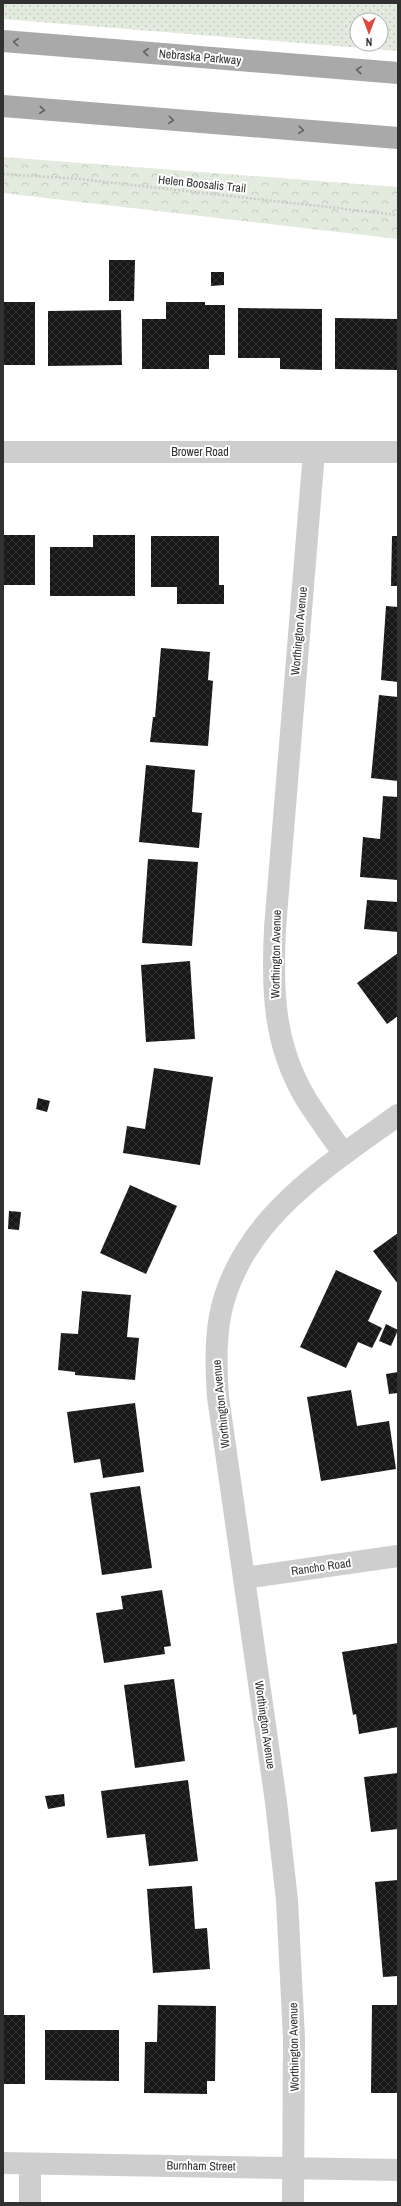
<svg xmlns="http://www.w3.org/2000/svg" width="401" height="2206" font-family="'Archivo Narrow',sans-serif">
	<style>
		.grass { fill: url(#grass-dots); fill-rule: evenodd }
		.park { fill: url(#park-crowns) }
		.building { fill: url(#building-cross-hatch) }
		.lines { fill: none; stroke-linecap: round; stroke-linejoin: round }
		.path { stroke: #cbcbcb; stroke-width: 2.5; stroke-dasharray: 2 2; stroke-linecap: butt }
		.minor { stroke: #cecece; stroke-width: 22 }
		.major { stroke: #a9a9a9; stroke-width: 22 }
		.oneway { stroke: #616161 }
		.labels { text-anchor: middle; stroke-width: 4; stroke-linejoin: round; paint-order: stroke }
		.street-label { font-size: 12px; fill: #313131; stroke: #fff }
	</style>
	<defs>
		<pattern id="grass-dots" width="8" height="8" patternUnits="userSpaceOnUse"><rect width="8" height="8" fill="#e3eade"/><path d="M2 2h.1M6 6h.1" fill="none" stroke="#c3c9bf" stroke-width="1.8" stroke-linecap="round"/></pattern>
		<pattern id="park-crowns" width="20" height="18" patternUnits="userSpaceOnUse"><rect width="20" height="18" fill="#e3eade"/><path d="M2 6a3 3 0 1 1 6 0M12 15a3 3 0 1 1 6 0" fill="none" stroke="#c3c9bf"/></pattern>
		<pattern id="building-cross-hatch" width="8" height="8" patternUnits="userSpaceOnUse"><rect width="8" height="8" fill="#181818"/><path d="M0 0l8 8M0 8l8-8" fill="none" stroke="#313131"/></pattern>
	</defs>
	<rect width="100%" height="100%" fill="#fff"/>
	<!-- grass -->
	<path class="grass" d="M3 3H398V51L3 19ZM357 20H381V44H357Z"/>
	<!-- park -->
	<path class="park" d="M3 157 398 187V239L3 193Z"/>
	<!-- building -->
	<path class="building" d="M109 260H135L134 301H109Z
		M211 272H224V285L211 286Z
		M3 302H35V365H3Z
		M166 302H205V305H225V355H209V369H142V319H166Z
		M238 308 322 309V370L280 369V358H238Z
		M121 310 122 365 48 366V311Z
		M335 318 398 319V370L335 369Z
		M3 535H35V585H3Z
		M93 535H135V596H50V547H93Z
		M151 536H219V585H224V604H177V587H151Z
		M392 536H398V586H391Z
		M386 606 398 607V682L381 680Z
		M161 648 210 652 208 680 213 681 208 746 150 742 153 717H155Z
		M379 695 398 697V781L371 778Z
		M146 765 195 770 192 812 202 813 199 848 139 842Z
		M383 796 398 797V880L360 877 363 837 380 839Z
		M148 859 198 862 192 946 142 943Z
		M367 900 398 902V932L364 929Z
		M398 953V1016L387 1024 357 983Z
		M190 961 195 1039 146 1042 141 965Z
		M154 1068 213 1077 200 1165 123 1153 127 1126 145 1129Z
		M38 1098 50 1101 47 1112 36 1109Z
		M130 1185 177 1206 146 1274 100 1253Z
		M9 1211 21 1212 19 1230 8 1229Z
		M398 1233V1284L373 1251Z
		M336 1270 382 1291 368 1321 382 1328 372 1348 358 1342 346 1368 300 1347Z
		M82 1291 131 1295 127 1337 139 1338 135 1380 75 1375V1372L58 1370 61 1333 78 1334Z
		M386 1324 398 1330 391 1346 379 1341Z
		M398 1372V1393L389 1394 386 1374Z
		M351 1390 357 1426 389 1421 396 1469 321 1481 307 1397Z
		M135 1403 144 1472 103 1478 100 1459 74 1463 67 1412Z
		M140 1486 152 1568 102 1575 90 1493Z
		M162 1590 171 1646 164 1647 165 1654 104 1663 96 1613 123 1609 121 1596Z
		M398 1643V1727L359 1734 356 1714 353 1715 342 1652Z
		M174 1679 185 1761 135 1768 124 1685Z
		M398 1773V1829L371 1832 364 1777Z
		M188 1780 198 1861 149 1866 145 1834 107 1838 101 1791Z
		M64 1794 65 1806 48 1809 45 1796Z
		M398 1880V1976L383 1977 375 1882Z
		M192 1886 195 1929 207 1928 210 1969 153 1973 147 1889Z
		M158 2005 216 2006 215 2081H207V2094L144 2093 145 2042H157Z
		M372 2005H398V2093H371Z
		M3 2015H25V2084H3Z
		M45 2030H119V2081L45 2080Z"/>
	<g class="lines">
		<!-- path -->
		<path class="path" d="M3 174 80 179 398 215"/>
		<!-- minor -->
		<path class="minor" d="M3 452H398
			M314 452 275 928C272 989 273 1044 306 1099 318 1118 331 1136 344 1154
			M244 1578 398 1556
			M3 2163 398 2170
			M30 2164V2203
			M293 2203 294 2038 287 1900 276 1802 218 1397C216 1370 215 1343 220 1316 239 1220 325 1168 398 1115"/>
		<!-- major -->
		<path class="major" d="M3 41 398 73
			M3 106 398 138"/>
	</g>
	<!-- one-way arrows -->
	<defs><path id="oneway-chevron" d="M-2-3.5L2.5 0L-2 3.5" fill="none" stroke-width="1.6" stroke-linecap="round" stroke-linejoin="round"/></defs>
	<g class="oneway">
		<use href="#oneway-chevron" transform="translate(16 42) rotate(-175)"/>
		<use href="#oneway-chevron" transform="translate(146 52) rotate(-175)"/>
		<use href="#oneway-chevron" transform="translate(359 70) rotate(-175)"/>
		<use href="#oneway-chevron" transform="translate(42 110) rotate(5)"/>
		<use href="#oneway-chevron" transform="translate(171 120) rotate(5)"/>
		<use href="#oneway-chevron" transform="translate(301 130) rotate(5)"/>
	</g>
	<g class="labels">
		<!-- street labels -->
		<g class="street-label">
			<text transform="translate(200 57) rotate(5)" y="4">Nebraska Parkway</text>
			<text transform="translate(202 184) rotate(6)" y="4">Helen Boosalis Trail</text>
			<text x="200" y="456">Brower Road</text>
			<text transform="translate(299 631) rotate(-85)" y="4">Worthington Avenue</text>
			<text transform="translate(276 954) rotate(-89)" y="4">Worthington Avenue</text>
			<text transform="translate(221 1404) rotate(-96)" y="4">Worthington Avenue</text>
			<text transform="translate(321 1567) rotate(-8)" y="4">Rancho Road</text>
			<text transform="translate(265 1725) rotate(82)" y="4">Worthington Avenue</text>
			<text transform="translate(294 2047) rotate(-91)" y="4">Worthington Avenue</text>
			<text transform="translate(201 2166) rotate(1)" y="4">Burnham Street</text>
		</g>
	</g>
	<!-- border -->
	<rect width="401" height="2206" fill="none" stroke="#313131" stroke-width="8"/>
	<!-- north arrow -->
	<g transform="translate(369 32) rotate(180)"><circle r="19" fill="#ffffff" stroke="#adadad"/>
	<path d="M0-3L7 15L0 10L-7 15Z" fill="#dd483f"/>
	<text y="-6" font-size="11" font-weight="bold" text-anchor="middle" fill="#313131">N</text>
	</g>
</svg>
